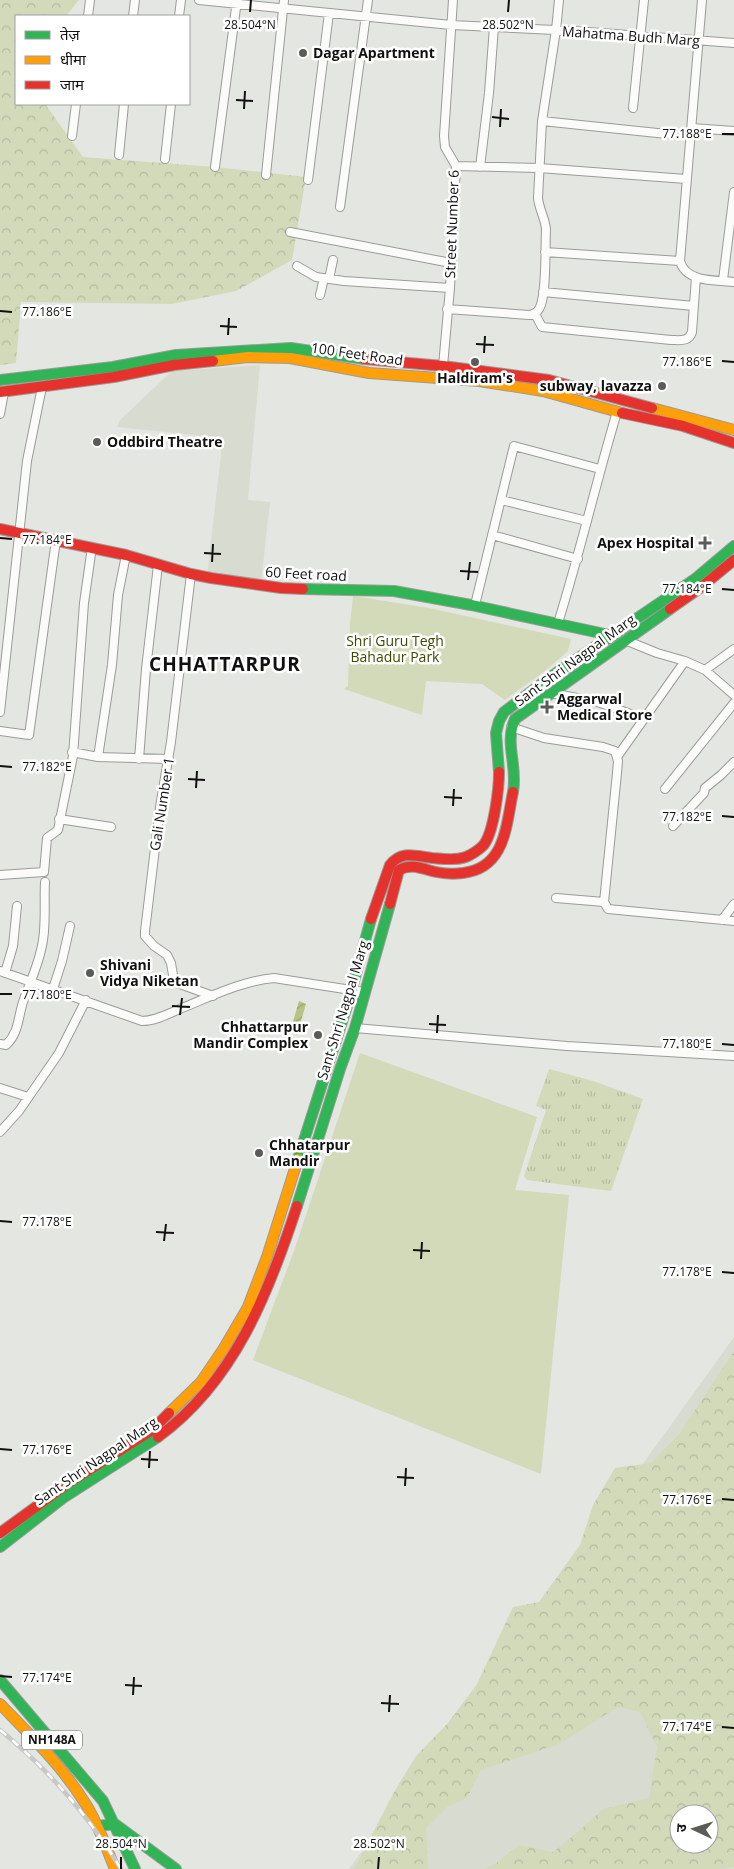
<svg xmlns="http://www.w3.org/2000/svg" width="734" height="1869" font-family="'Open Sans','Noto Sans Devanagari',sans-serif">
	<style>
		.built { fill: #d8dbd0; fill-rule: evenodd }
		.grass { fill: url(#grass-tufts) }
		.forest { fill: url(#forest-crowns); fill-rule: evenodd }
		.green { fill: #d2daba }
		.water { fill: url(#water-waves) }
		.lines { fill: none; stroke-linecap: round; stroke-linejoin: round }
		.street-casing { stroke: #9b9c98; stroke-width: 10 }
		.fast-casing { stroke: #9b9c98; stroke-width: 12 }
		.slow-casing { stroke: #9b9c98; stroke-width: 12 }
		.jam-casing { stroke: #9b9c98; stroke-width: 12 }
		.street { stroke: #fbfbfa; stroke-width: 8 }
		.fast { stroke: #30b455; stroke-width: 10 }
		.slow { stroke: #ff9f0a; stroke-width: 10 }
		.jam { stroke: #e5322d; stroke-width: 10 }
		.rail-casing { stroke: #c8c8c8; stroke-width: 4.5 }
		.rail { stroke: #fff; stroke-width: 2.5; stroke-dasharray: 8; stroke-linecap: butt }
		.ticks { fill: none; stroke: #11120f; stroke-width: 2 }
		.poi-dot { fill: #5b5c58; stroke: #fff; stroke-width: 2 }
		.labels { text-anchor: middle; stroke-width: 5; stroke-linejoin: round; paint-order: stroke }
		.shield { fill: #fff; stroke: #585957; stroke-width: 1 }
		.shield-label { font-size: 12px; font-weight: bold; fill: #11120f }
		.street-label { font-size: 14px; fill: #11120f; stroke: #fff }
		.poi-label { font-size: 14px; font-weight: bold; fill: #11120f; stroke: #fff; text-anchor: start }
		.park-label { font-size: 14px; fill: #3e4801; stroke: #fff }
		.district-label { font-size: 19px; font-weight: bold; letter-spacing: 1px; fill: #11120f; stroke: #fff }
		.ticks-label { font-size: 12px; text-anchor: middle; fill: #11120f; stroke: #fff; stroke-width: 5; stroke-linejoin: round; paint-order: stroke }
	</style>
	<defs>
		<pattern id="grass-tufts" width="24" height="20" patternUnits="userSpaceOnUse" patternTransform="scale(1.25)"><rect width="24" height="20" fill="#d2daba"/><path d="M3 7l-1-3M5 7V3M7 7l1-3M15 17l-1-3M17 17v-4M19 17l1-3" fill="none" stroke="#b3ba9f"/></pattern>
		<pattern id="forest-crowns" width="20" height="18" patternUnits="userSpaceOnUse" patternTransform="scale(1.25)"><rect width="20" height="18" fill="#d2daba"/><path d="M2 6a3 3 0 1 1 6 0M12 15a3 3 0 1 1 6 0" fill="none" stroke="#b3ba9f"/></pattern>
		<pattern id="water-waves" width="16" height="10" patternUnits="userSpaceOnUse" patternTransform="scale(1.25)"><rect width="16" height="10" fill="#b6c383"/><path d="M0 5q4-4 8 0t8 0" fill="none" stroke="#9ba670"/></pattern>
	</defs>
	<rect width="100%" height="100%" fill="#e4e6e1"/>
	<!-- built -->
	<path class="built" d="M260 365 248 500 270 502 261 583 207 575 223 438 117 427 120 420 172 371Z
		M734 1337V1869H349L469 1706ZM679 1814H709V1844H679Z"/>
	<!-- grass -->
	<path class="grass" d="M549 1069 593 1081 643 1099 611 1191 527 1180 524 1176 546 1110 536 1106Z"/>
	<!-- forest -->
	<path class="forest" d="M0 0H79L66 16H16V104H45L83 157 215 167 306 177 292 260 236 291 172 304 21 302 16 363 0 365Z
		M734 1351V1867L721 1869H484L494 1865 519 1845 553 1852 579 1831 603 1809 649 1798 657 1747 640 1712 618 1707 559 1744 481 1770 467 1798 448 1806 426 1828 428 1869H354L394 1792 416 1756 448 1723 477 1684 513 1607 539 1602 580 1545 593 1505 615 1468 651 1463 680 1433ZM679 1814H709V1844H679Z"/>
	<!-- green -->
	<path class="green" d="M353 596 429 608 571 639 568 651 546 670 505 700 482 684 426 681 422 715 344 689 348 686 350 624Z
		M360 1053 537 1117 515 1190 569 1195 541 1474 253 1360 295 1248Z"/>
	<!-- water -->
	<path class="water" d="M299 1001 306 1004 297 1035 290 1032Z"/>
	<g class="lines">
		<!-- street casing -->
		<g class="street-casing">
			<path id="street" d="M199 0 451 25 575 31 734 43
				M702 0 680 261C686 283 716 280 734 282
				M88 16 90 0
				M133 16 135 0
				M179 16 181 0
				M633 108 644 0
				M542 121 667 134
				M692 128 734 131
				M72 136 76 104
				M119 155 124 104
				M165 159 171 104
				M456 166 539 168 686 179
				M215 167 237 0
				M480 167 489 93 494 27
				M266 175 284 0
				M308 180 329 13
				M340 207 368 0
				M290 232 451 263
				M545 252 680 261
				M297 266 316 277 344 281 450 288
				M329 279 333 260
				M723 280 734 192
				M543 292 694 306
				M320 295 324 278
				M447 309 529 315C534 314 537 313 539 309 547 297 545 246 546 229 545 218 539 209 538 198L542 121 556 30 559 0
				M535 314 542 327 671 340C680 340 689 342 692 332L696 277
				M443 366 450 288 456 166 445 147 444 136 453 0
				M0 414 4 392
				M501 500 587 521
				M492 535 578 559
				M191 574 171 742 160 807 145 931V936L154 946 167 955 171 963 173 975 177 983 213 996
				M475 605 514 446 600 469
				M558 623C580 553 596 482 617 412
				M625 640 657 653 685 661 705 670 734 695
				M705 670 734 649
				M551 693 598 702 644 719
				M0 712 27 461 42 387
				M511 727 544 738 603 747 615 751 618 761 617 773 604 902 608 909 734 921
				M0 731 29 735 56 540
				M72 752 98 757 169 759
				M98 757 112 665 118 595 126 555
				M617 757 685 661
				M139 759 146 669 158 565
				M665 789 734 703
				M59 819 111 827
				M673 826 704 793 705 788 721 775 734 762
				M0 875 44 872 47 838 58 830 73 756 84 603 92 547
				M556 898 604 902
				M722 920 734 904
				M0 971 142 1021C156 1021 170 1013 182 1008 212 996 242 981 274 978L364 992
				M5 973 13 946 17 906
				M53 989 62 961 70 926
				M355 1028 567 1046 734 1056
				M0 1044 6 1045C19 1033 18 1017 23 1002 30 982 40 962 43 940 46 921 44 901 45 882
				M0 1088 28 1097
				M0 1132 19 1111 59 1053 86 1000"/>
		</g>
		<!-- fast casing -->
		<g class="fast-casing">
			<path id="fast" d="M0 380 113 367 176 355 291 348 364 359
				M303 589 394 591 471 605 614 636
				M499 772 496 733 499 721 504 712 552 676 695 579 734 546
				M513 792C518 765 504 744 515 719L670 609
				M298 1159 347 1006 371 919
				M297 1206 340 1069 355 1028 390 904
				M0 1547 63 1498 158 1437
				M0 1680 103 1801 135 1869
				M97 1826 115 1824 176 1869"/>
		</g>
		<!-- slow casing -->
		<g class="slow-casing">
			<path id="slow" d="M213 361 248 357 290 358 369 373 479 381 543 391 622 413
				M652 408 734 430
				M169 1413 201 1382 224 1348 248 1307 267 1257 298 1159
				M0 1704C30 1735 62 1766 85 1803 98 1823 106 1847 115 1869"/>
		</g>
		<!-- jam casing -->
		<g class="jam-casing">
			<path id="jam" d="M364 359 443 366 549 380 652 408
				M0 392 114 377 174 365 213 361
				M622 413 683 426 734 443
				M0 529 126 555 191 574 211 578 281 588 303 589
				M670 609 700 588 734 560
				M390 904 399 870C411 863 423 869 436 872 445 874 454 874 463 873 506 868 506 825 513 792
				M371 919 390 865C402 850 415 856 432 858 444 859 460 861 470 855 474 853 483 847 485 843 494 829 499 789 499 772
				M158 1437C234 1382 269 1292 297 1206
				M0 1533 70 1482 152 1430 169 1413"/>
		</g>
		<!-- street -->
		<use href="#street" class="street"/>
		<!-- fast -->
		<use href="#fast" class="fast"/>
		<!-- slow -->
		<use href="#slow" class="slow"/>
		<!-- jam -->
		<use href="#jam" class="jam"/>
		<!-- rail casing -->
		<g class="rail-casing">
			<path id="rail" d="M0 1730C48 1769 89 1816 121 1869"/>
		</g>
		<!-- rail -->
		<use href="#rail" class="rail"/>
	</g>
	<!-- ticks -->
	<path class="ticks" d="M250 12 251 0M508 12 509 0M236 100 253 101M244 109 245 91M492 117 509 119M500 127 501 109M722 134H734M0 311 12 312M220 326 237 327M228 335 229 318M476 344 494 345M484 353 485 336M722 361 734 362M0 538 12 539M204 553 221 554M212 562 213 544M460 571 478 572M468 580 470 562M722 589 734 590M0 766 12 767M188 779 205 780M196 788 197 771M444 797 462 798M453 806 454 789M722 816 734 817M0 994H12M172 1006 190 1007M180 1015 182 998M429 1024 446 1025M437 1033 438 1015M722 1044 734 1045M0 1221 12 1222M156 1232 174 1233M164 1241 166 1224M413 1250 430 1251M421 1259 422 1242M722 1272 734 1273M0 1449 12 1450M141 1459 158 1460M149 1468 150 1451M397 1477 414 1478M405 1486 406 1468M722 1499 734 1500M0 1676 12 1677M125 1685 142 1686M133 1695 134 1677M381 1703 399 1704M389 1712 390 1695M722 1727 734 1728M121 1869V1857M378 1869 379 1857"/>
	<!-- markers -->
	<g class="poi-dot">
		<circle cx="303" cy="53" r="5"/>
		<circle cx="475" cy="362" r="5"/>
		<circle cx="662" cy="386" r="5"/>
		<circle cx="97" cy="442" r="5"/>
		<path d="M702.5 535.5h5v5h5v5h-5v5h-5v-5h-5v-5h5z"/>
		<path d="M544.5 699.5h5v5h5v5h-5v5h-5v-5h-5v-5h5z"/>
		<circle cx="90" cy="973" r="5"/>
		<circle cx="318" cy="1035" r="5"/>
		<circle cx="259" cy="1153" r="5"/>
	</g>
	<g class="labels">
		<!-- shield labels -->
		<rect class="shield" x="22" y="1730.5" width="60" height="19" rx="4"/>
		<g class="shield-label">
			<text x="52" y="1744">NH148A</text>
		</g>
		<!-- street labels -->
		<g class="street-label">
			<text transform="translate(631 36) rotate(4)" y="5">Mahatma Budh Marg</text>
			<text transform="translate(452 224) rotate(-88)" y="5">Street Number 6</text>
			<text transform="translate(357 354) rotate(8)" y="5">100 Feet Road</text>
			<text transform="translate(306 574) rotate(3)" y="5">60 Feet road</text>
			<text transform="translate(575 660) rotate(-36)" y="5">Sant Shri Nagpal Marg</text>
			<text transform="translate(162 804) rotate(-81)" y="5">Gali Number 1</text>
			<text transform="translate(343 1010) rotate(-73)" y="5">Sant Shri Nagpal Marg</text>
			<text transform="translate(96 1461) rotate(-34)" y="5">Sant Shri Nagpal Marg</text>
		</g>
		<!-- poi labels -->
		<g class="poi-label">
			<text x="313" y="58">Dagar Apartment</text>
			<text x="475" y="383" text-anchor="middle">Haldiram's</text>
			<text x="652" y="391" text-anchor="end">subway, lavazza</text>
			<text x="107" y="447">Oddbird Theatre</text>
			<text x="694" y="548" text-anchor="end">Apex Hospital</text>
			<text x="557" y="704">Aggarwal<tspan x="557" dy="16">Medical Store</tspan></text>
			<text x="100" y="970">Shivani<tspan x="100" dy="16">Vidya Niketan</tspan></text>
			<text x="308" y="1032" text-anchor="end">Chhattarpur<tspan x="308" dy="16">Mandir Complex</tspan></text>
			<text x="269" y="1150">Chhatarpur<tspan x="269" dy="16">Mandir</tspan></text>
		</g>
		<!-- park labels -->
		<g class="park-label">
			<text x="395" y="646">Shri Guru Tegh<tspan x="395" dy="16">Bahadur Park</tspan></text>
		</g>
		<!-- district labels -->
		<g class="district-label">
			<text x="225" y="671">CHHATTARPUR</text>
		</g>
	</g>
	<g class="ticks-label">
		<text x="250" y="29">28.504°N</text>
		<text x="508" y="29">28.502°N</text>
		<text x="687" y="138">77.188°E</text>
		<text x="47" y="316">77.186°E</text>
		<text x="687" y="366">77.186°E</text>
		<text x="47" y="544">77.184°E</text>
		<text x="687" y="593">77.184°E</text>
		<text x="47" y="771">77.182°E</text>
		<text x="687" y="821">77.182°E</text>
		<text x="47" y="999">77.180°E</text>
		<text x="687" y="1048">77.180°E</text>
		<text x="47" y="1226">77.178°E</text>
		<text x="687" y="1276">77.178°E</text>
		<text x="47" y="1454">77.176°E</text>
		<text x="687" y="1504">77.176°E</text>
		<text x="47" y="1682">77.174°E</text>
		<text x="687" y="1731">77.174°E</text>
		<text x="121" y="1848">28.504°N</text>
		<text x="379" y="1848">28.502°N</text>
	</g>
	<!-- legend -->
	<rect x="15" y="15" width="175" height="90" fill="#ffffff" stroke="#a0a09f"/>
	<rect x="25" y="31" width="25" height="8" fill="#30b455" stroke="#a0a09f"/>
	<text x="60" y="40" font-size="15" fill="#11120f">तेज़</text>
	<rect x="25" y="56" width="25" height="8" fill="#ff9f0a" stroke="#a0a09f"/>
	<text x="60" y="65" font-size="15" fill="#11120f">धीमा</text>
	<rect x="25" y="81" width="25" height="8" fill="#e5322d" stroke="#a0a09f"/>
	<text x="60" y="90" font-size="15" fill="#11120f">जाम</text>
	<!-- north arrow -->
	<g transform="translate(694 1829) rotate(274)"><circle r="24" fill="#ffffff" stroke="#a0a09f"/>
	<path d="M0-4L9 19L0 12L-9 19Z" fill="#5b5c58"/>
	<text y="-8" font-size="14" font-weight="bold" text-anchor="middle" fill="#11120f">उ</text>
	</g>
</svg>
